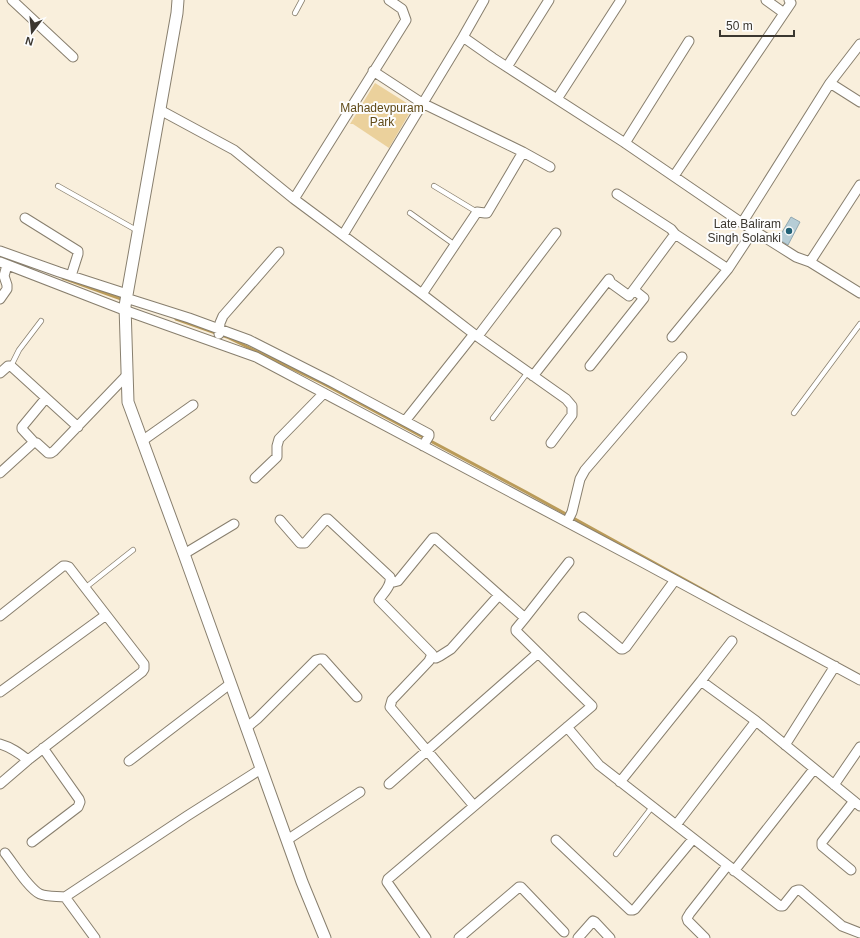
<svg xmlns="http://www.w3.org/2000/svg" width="860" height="938" font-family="Helvetica,sans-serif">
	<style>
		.green { fill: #ebd19c }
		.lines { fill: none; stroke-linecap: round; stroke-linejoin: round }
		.stream { stroke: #ba9b59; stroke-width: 3 }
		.building { fill: #b6cdd6; stroke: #92a8b1 }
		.service-casing { stroke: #887f6e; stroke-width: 6 }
		.minor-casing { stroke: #887f6e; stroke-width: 11 }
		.tertiary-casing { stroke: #887f6e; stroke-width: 13 }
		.service { stroke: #fff; stroke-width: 4.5 }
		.minor { stroke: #fff; stroke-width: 9 }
		.tertiary { stroke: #fff; stroke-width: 11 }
		.poi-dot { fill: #226277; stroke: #fdfdfd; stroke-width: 1.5 }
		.labels { text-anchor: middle; stroke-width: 4; stroke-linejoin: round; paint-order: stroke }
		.park-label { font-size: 12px; fill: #614b18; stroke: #fdfdfd }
		.poi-label { font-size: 12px; fill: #3b3730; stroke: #fdfdfd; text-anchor: end }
	</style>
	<rect width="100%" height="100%" fill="#f9efdc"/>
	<!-- green -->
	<path class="green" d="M375 83 413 107 389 148 353 124H350Z"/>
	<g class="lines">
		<!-- stream -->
		<path class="stream" d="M63 278 124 300
			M176 319 227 337 322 383 526 492 718 598"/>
	</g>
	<!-- building -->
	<path class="building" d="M791 217 800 222 788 245 778 239Z"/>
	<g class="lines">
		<!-- service casing -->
		<g class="service-casing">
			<path id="service" d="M295 13 302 0
				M58 186 138 231
				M434 186 477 212
				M410 213 455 245
				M11 366 19 350 41 321
				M794 413 860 324
				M493 418 528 372
				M85 588 133 550
				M616 854 652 807"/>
		</g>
		<!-- minor casing -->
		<g class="minor-casing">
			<path id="minor" d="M12 0 73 57
				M766 0 784 13
				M463 37 493 58 625 143 742 223 830 83 860 44
				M507 67 549 0
				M373 71 422 103 523 152 550 167
				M830 83 860 102
				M557 99 621 0
				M160 110 234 150 294 199 422 294 474 334 566 399 572 406V415L551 443
				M625 143 689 41
				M674 176 791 3 789 0
				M617 194 671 229 675 234 728 269
				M294 199 406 20 402 9 389 0
				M25 218 78 251V254L71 276
				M742 223 796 257 810 262 860 293
				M343 235 463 37 484 0
				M0 251 59 272 127 294
				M0 262 124 310 256 357 642 562 860 680
				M810 262 860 185
				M422 294 477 212 485 213H487L523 152
				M126 298 189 318 249 340 332 382 429 434V436L423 446
				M0 299 7 289V285L4 276 7 265
				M219 334 220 323 223 316 279 252
				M478 336 556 233
				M672 337 728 269 753 231
				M590 366 644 298 634 290
				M0 373 8 366H11L78 427
				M533 376 609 279 611 283 629 296 675 234
				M405 421 474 334
				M142 441 193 405
				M34 442 22 429V427L46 398
				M0 473 34 442 37 443 48 453H51L54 451 126 376
				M255 478 277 457V446L279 439 324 393
				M280 520 300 543H305L326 519H328L390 577C392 586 383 593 379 600L432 654 429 661 392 700 390 707 474 806
				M567 522 572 512 580 479 585 470 682 357
				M184 554 234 524
				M391 581 394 582 398 581 433 538H435L525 618
				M0 616 63 566H66L69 567 144 664V669L142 672 28 760 0 784
				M583 617 621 649H623L626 647 675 580
				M431 657 436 658 440 656 451 649 499 595
				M701 681 732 641
				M0 692 106 615
				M567 727 599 765 780 906H783L795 891 798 890H800L842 926 860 933
				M246 728 257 719 316 660 320 659H323L357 697
				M0 744C11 747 19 753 28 760
				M785 745 835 666
				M129 761 230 684
				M620 782 701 681 756 721 860 806
				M389 784 538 653
				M834 785 860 747
				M676 825 756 721
				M287 840 360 792
				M556 840 630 910H633L635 909 693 839
				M32 842 78 807 80 802 79 799 43 748
				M5 853C13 863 29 889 40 894 47 897 57 896 65 897
				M851 870 822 846V842L854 801
				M734 871 814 769
				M95 938 65 897 187 816 261 769
				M426 938 387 882 388 879 592 706 516 631V629L525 618 569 562
				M459 938 519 887H521L564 932
				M578 938 593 921 595 922 610 938
				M705 938 688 921 687 918 690 913 727 866"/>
		</g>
		<!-- tertiary casing -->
		<g class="tertiary-casing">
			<path id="tertiary" d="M178 0 177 13 125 306 128 402 184 554 302 882 325 938"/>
		</g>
		<!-- service -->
		<use href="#service" class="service"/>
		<!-- minor -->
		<use href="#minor" class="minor"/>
		<!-- tertiary -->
		<use href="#tertiary" class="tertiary"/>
	</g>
	<!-- markers -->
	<circle class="poi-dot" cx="789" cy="231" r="4"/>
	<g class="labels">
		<!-- park labels -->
		<g class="park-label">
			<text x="382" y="112">Mahadevpuram<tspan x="382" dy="14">Park</tspan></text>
		</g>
		<!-- poi labels -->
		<g class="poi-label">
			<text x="781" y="228">Late Baliram<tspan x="781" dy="14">Singh Solanki</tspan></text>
		</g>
	</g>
	<!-- north arrow -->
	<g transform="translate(32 32) rotate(196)" stroke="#fdfdfd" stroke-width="3" paint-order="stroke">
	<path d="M0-3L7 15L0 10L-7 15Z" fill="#3b3730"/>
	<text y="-6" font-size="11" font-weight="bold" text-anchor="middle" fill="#3b3730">N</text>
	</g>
	<!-- scale -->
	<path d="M720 30v6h74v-6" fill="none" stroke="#3b3730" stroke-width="2"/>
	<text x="726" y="30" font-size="12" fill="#3b3730" stroke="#fdfdfd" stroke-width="3" paint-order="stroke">50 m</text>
</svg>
